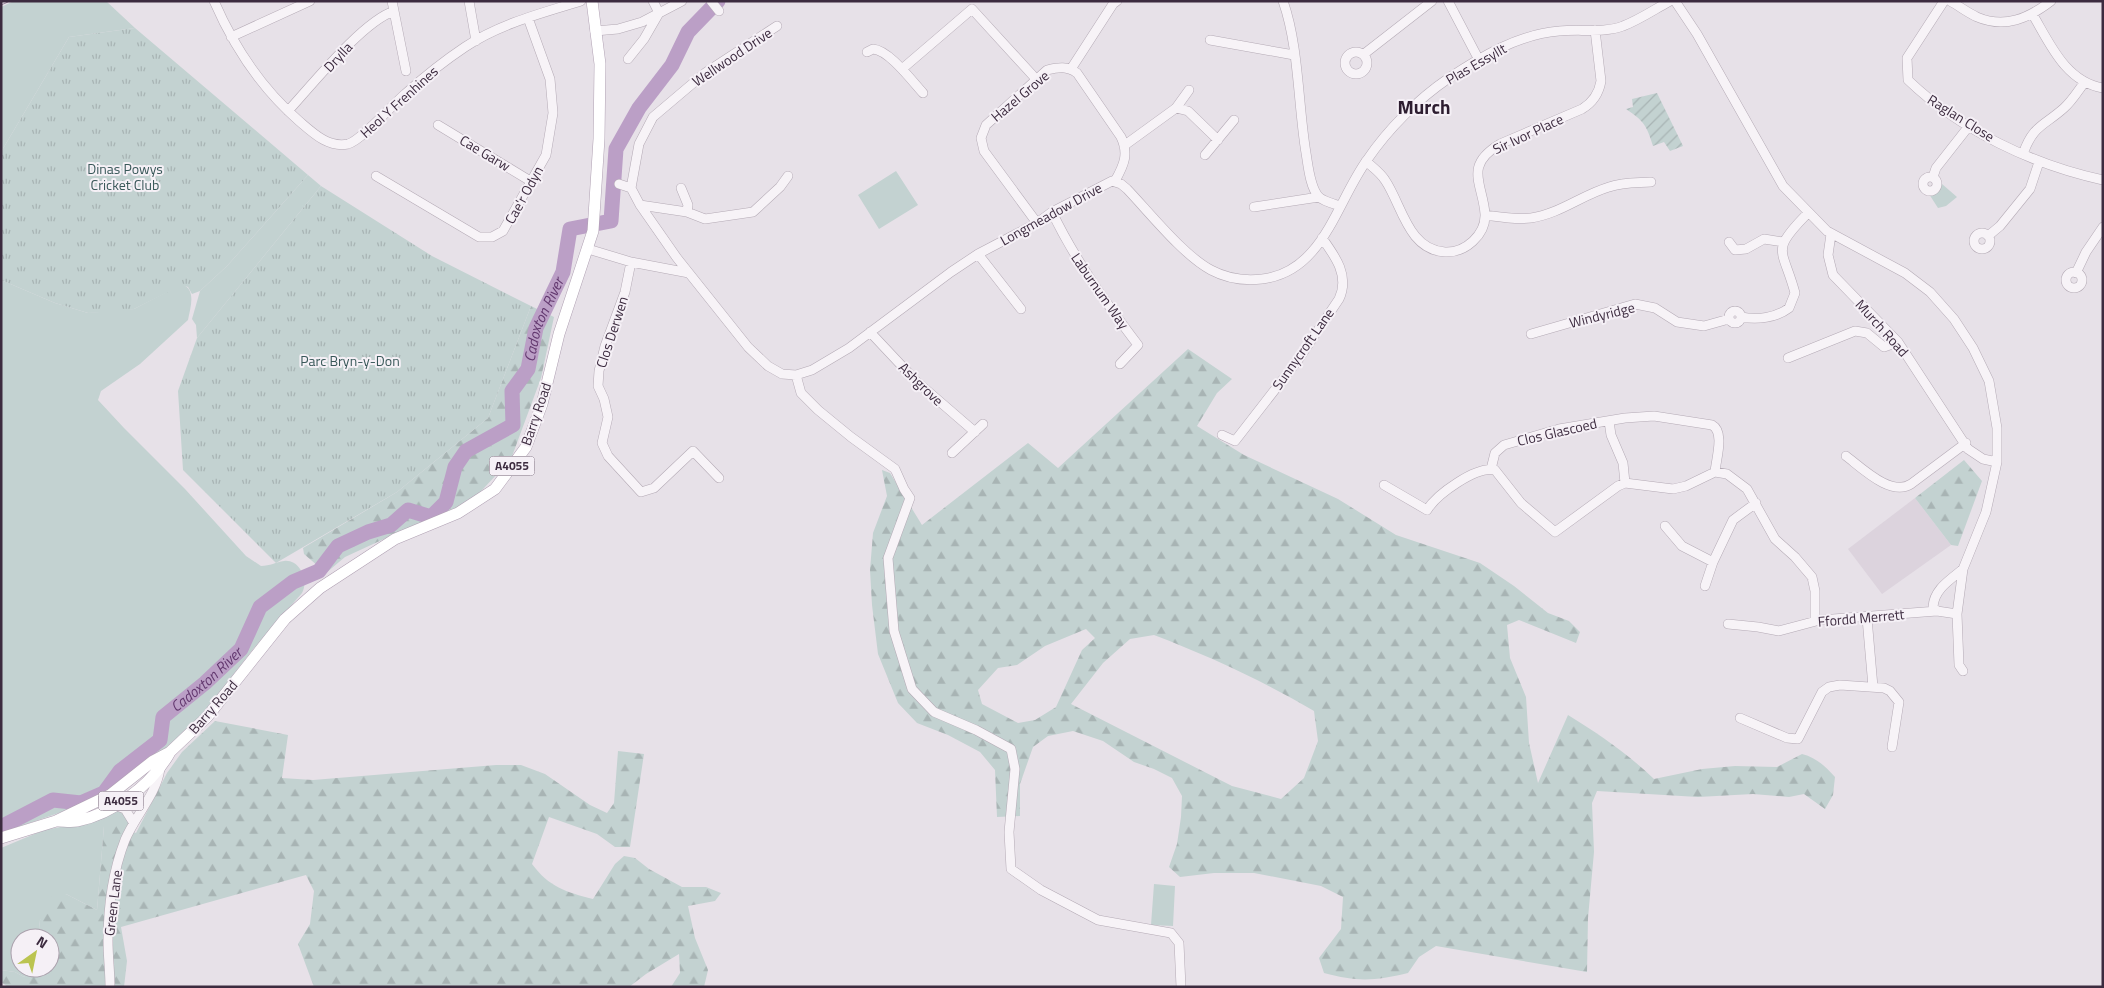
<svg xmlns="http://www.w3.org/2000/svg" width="2104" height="988" font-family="'Titillium Web',sans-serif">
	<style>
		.built { fill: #dcd3dd }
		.grass { fill: #c3d2d1 }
		.forest { fill: url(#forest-firs); fill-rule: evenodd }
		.park { fill: url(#park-tufts) }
		.garden { fill: url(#garden-furrows) }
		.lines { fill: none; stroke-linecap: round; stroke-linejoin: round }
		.river { stroke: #bb9fc6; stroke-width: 15 }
		.minor-casing { stroke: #b4aab5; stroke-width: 10 }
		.major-casing { stroke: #b0a1b3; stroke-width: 12 }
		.minor { stroke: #f7f3f7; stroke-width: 9 }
		.major { stroke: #fff; stroke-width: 11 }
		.rail-casing { stroke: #8d7b91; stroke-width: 4.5 }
		.rail { stroke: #f5f0f6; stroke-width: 2.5; stroke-dasharray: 8; stroke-linecap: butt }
		.labels { text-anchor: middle; stroke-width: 4; stroke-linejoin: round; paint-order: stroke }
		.shield { fill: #f5f0f6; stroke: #746676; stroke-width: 1 }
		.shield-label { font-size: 12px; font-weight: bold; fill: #3c2b3f }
		.street-label { font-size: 14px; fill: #3c2b3f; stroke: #f5f0f6 }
		.park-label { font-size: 14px; fill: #395859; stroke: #f5f0f6 }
		.water-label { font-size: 15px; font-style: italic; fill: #63386f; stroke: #f5f0f6 }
		.district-label { font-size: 19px; font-weight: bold; fill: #2d1d30; stroke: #f5f0f6 }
	</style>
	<defs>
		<pattern id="forest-firs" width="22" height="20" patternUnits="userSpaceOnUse" patternTransform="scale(1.25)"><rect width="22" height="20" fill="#c3d2d1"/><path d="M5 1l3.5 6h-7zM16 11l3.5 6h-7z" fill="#a8b4b4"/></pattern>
		<pattern id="park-tufts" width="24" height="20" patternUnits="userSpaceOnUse" patternTransform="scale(1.25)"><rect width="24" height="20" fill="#c3d2d1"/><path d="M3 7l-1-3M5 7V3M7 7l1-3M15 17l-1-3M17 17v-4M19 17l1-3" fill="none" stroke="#a8b4b4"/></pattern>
		<pattern id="garden-furrows" width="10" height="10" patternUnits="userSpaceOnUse" patternTransform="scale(1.25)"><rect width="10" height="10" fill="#c3d2d1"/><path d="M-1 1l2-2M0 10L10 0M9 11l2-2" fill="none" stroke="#a8b4b4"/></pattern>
	</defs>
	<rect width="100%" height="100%" fill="#e7e1e8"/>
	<!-- built -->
	<path class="built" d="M1915 498 1951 545 1882 594 1848 549Z"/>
	<!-- grass -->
	<path class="grass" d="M14 1H106L135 28 69 37 1 152V7Z
		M896 171 918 205 879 229 858 195Z
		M308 175 321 186 197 338 196 325 192 319 200 291 227 266Z
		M1942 184 1957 197 1946 206 1938 208 1929 194H1934L1939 191Z
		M1 280 55 303 88 313 134 309 182 284C197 290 190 308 188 320L140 364 101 391 98 400 124 428 185 489 246 556 261 566C270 566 276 562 284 561 300 559 309 581 302 593L254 648 202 715 167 747 96 800 1 833Z
		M115 811 123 812 129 820 127 830 104 826 97 910 66 894 40 920 38 938H20V968H29L24 977 15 972 1 970V848L44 830 66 826Z
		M1154 884 1175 886 1173 926 1151 925Z"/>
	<!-- forest -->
	<path class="forest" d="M531 306 554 317 541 378 511 459 472 501 410 527 345 557 326 573 304 554 303 548 397 492 488 418Z
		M1188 349 1232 379 1217 393 1197 426 1244 455 1338 499 1396 535 1480 563 1514 586 1548 613 1569 621 1580 632 1576 643 1519 620 1507 625 1510 658 1526 697 1529 743 1538 783 1568 715C1599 734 1628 754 1654 779L1702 769 1735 766 1777 767 1802 754C1817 758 1825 766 1835 777L1833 795 1825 809 1804 794 1789 797 1753 794 1698 797 1597 791 1592 803 1594 852 1588 918 1587 972 1436 946 1419 957 1408 973C1375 981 1357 982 1324 973L1319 958 1341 929 1343 897 1321 886 1254 873H1214L1180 877 1169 867 1177 844 1181 817 1182 796 1172 778 1154 769 1134 762 1103 741 1073 731 1048 736 1033 747 1020 784V816L997 817 995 770 980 752 948 735 917 723 898 703 878 654 872 605 870 570 873 533 887 496 882 470 890 473 922 525 1028 443 1058 468ZM1086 629 1095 638 1082 650 1056 707 1035 720 1018 723 982 704 978 690 998 668 1017 665 1045 646ZM1154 635C1209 656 1263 681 1314 711L1318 741 1304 778 1281 799 1232 786 1071 704 1103 663 1130 639Z
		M1964 460 1982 481 1958 546 1951 545 1915 498Z
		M215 721 288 735 282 778 313 780 496 765H521L545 774 590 805 607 813 614 803 618 751 644 754 630 847H615L597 834 549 817 532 864C549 887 566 892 593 899L615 864 624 856 635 858 649 869 682 887H706L721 893 715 901 688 906 695 938 708 970 704 987H671L680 973 679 954 646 974 629 987H314L298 944 310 924 314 891 306 875 121 927 127 961 124 987H8L1 982V970L15 972 24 977 29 968H50V938H38L40 920 51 897 66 894 97 910 104 826 113 824 136 833 167 773 182 752Z"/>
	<!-- park -->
	<path class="park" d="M135 28 308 175 227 266 200 291 192 294 188 287 182 285 134 309 120 312 88 313 55 303 1 280V152L69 37Z
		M321 186 432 256 531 306 488 418 397 492 276 563 183 470 178 391 197 338Z"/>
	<!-- garden -->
	<path class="garden" d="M1657 93 1683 146 1670 151 1664 142 1653 146C1647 126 1644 121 1626 109L1633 107 1632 99Z"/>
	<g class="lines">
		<!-- river -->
		<path class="river" id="s1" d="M1 827 53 800 81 803 104 793 120 771 160 740 163 717 205 683 241 649 260 607 293 582 319 571 338 546 368 532 391 525 408 510 431 517 446 502 455 467 466 451 513 425 512 391 528 369 536 328 563 272 570 229 611 221 616 149 639 108 672 65 688 32 718 1"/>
		<!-- minor casing -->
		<g class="minor-casing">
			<path id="minor" d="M214 1C234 47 261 88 299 121 313 133 328 148 348 144 361 141 393 104 405 94 424 77 444 61 465 47 499 24 542 13 581 1
				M392 1 406 71
				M469 1 476 41
				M711 1 719 11
				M1283 1C1299 46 1298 105 1306 153 1308 165 1310 188 1319 197 1323 201 1334 204 1340 206
				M1448 1 1479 60
				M1675 1 1697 34 1783 186 1827 231 1905 273 1930 292 1954 319 1973 348 1989 381 1997 428V462L1986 512 1963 569 1957 614 1959 665 1963 671
				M1944 1 1907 58 1908 80C1960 130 2033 165 2103 180
				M1950 1C1959 6 1968 13 1977 17 2005 29 2029 18 2051 1
				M2033 15C2050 44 2066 82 2103 88
				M595 31 618 29 642 22 682 1
				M231 37 310 1
				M1210 40 1294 55
				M1345 63a11 11 0 1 1 22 0a11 11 0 1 1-22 0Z
				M867 52 873 49C889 50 912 81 923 93
				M1364 54 1432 1
				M628 59 644 39 659 13 653 1
				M902 69 972 9 1036 79
				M1071 69 1113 4 1117 1
				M1176 108 1189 90
				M288 111C312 85 362 22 394 11
				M438 125 532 182
				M1125 145 1176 108 1188 111 1218 140
				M2023 154C2033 125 2044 126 2064 108 2072 101 2078 91 2084 83
				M1205 155 1234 120
				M1366 161C1372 167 1380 172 1385 180 1402 205 1408 250 1445 252 1465 253 1486 235 1485 214 1483 184 1463 166 1500 144L1582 109C1592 103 1599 93 1601 81L1595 30
				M376 176 479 237H492L503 231 546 155 553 113 550 79 528 18
				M1923 184a7 7 0 1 1 14 0a7 7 0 1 1-14 0Z
				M1933 177 1936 168 1969 126
				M619 184 631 188 640 205 677 258 748 347 768 366 782 374 796 375 812 370 849 348 951 272 978 254 1037 223 1052 212 1112 181 1121 184 1127 189C1149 212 1183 255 1211 270 1226 278 1245 281 1262 279 1323 272 1336 203 1367 160 1388 129 1418 99 1449 78 1482 56 1520 34 1559 31 1578 29 1606 33 1623 26 1639 20 1655 9 1670 1
				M631 188 639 144 653 117 705 73 777 26
				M681 188 688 205 687 212
				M640 205 687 212 705 219 753 212 780 187 788 176
				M1254 207 1319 197
				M1052 212C1075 260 1106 303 1138 345L1120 364
				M1485 215C1500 217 1515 220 1531 218 1559 214 1582 195 1609 187 1623 182 1637 183 1651 182
				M1037 223 984 151 981 138 986 125 1047 70C1059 67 1067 66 1077 73L1121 137C1129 154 1124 165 1115 181
				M1974 241a8 8 0 1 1 16 0a8 8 0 1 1-16 0Z
				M1831 234 1828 255 1833 275 1898 342 1968 449 1983 459 1997 462
				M1988 236 2000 226 2030 189 2039 162
				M1729 242 1735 250 1746 249 1764 239 1783 242
				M588 249 631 262 689 273
				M978 254 1021 309
				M631 262 625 292 605 346 599 371 598 386 604 399 608 417 602 443 608 456 641 492 654 488 693 451 719 478
				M2066 280a8 8 0 1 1 16 0a8 8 0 1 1-16 0Z
				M2076 273 2086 252 2103 227
				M1729 317a6 6 0 1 1 12 0a6 6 0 1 1-12 0Z
				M1741 317C1757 320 1776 318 1789 308L1795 293C1783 248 1769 252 1808 213
				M870 332 916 381 975 432
				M1531 334 1635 304 1655 308 1677 322 1704 326 1729 319
				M1788 358 1855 331 1867 333 1884 347 1898 342
				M796 375 801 393 818 410 851 437 895 469 904 489 910 498 888 558 894 631 912 689 934 712 976 730 1011 749 1015 769 1009 832 1011 869 1041 890 1098 920 1171 933 1179 943 1181 987
				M1609 421 1611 435 1623 463 1625 483
				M1222 435 1235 441 1298 360 1339 299C1350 276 1335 256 1322 238
				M952 453 983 424
				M1846 456C1862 468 1891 497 1911 484L1966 443
				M1491 469 1495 453 1504 445 1559 429 1625 418 1654 416 1712 425C1725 432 1716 459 1715 472
				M1384 485 1427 510C1437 494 1476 466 1495 470L1521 503 1555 532 1618 486 1625 483 1673 489 1686 486 1715 472 1727 474 1747 489 1775 539 1795 557 1812 577 1815 591V620
				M1665 526 1682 546 1713 562
				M1705 586 1713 562 1733 520 1756 503
				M1957 614 1937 611 1933 607C1934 589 1950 580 1963 569
				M1867 618 1873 687
				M1728 624 1758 627 1779 631 1820 620 1937 611
				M1740 718 1787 738 1798 739 1822 692 1829 687 1840 685 1884 688 1890 691 1899 702 1892 747
				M115 805 125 809 133 822
				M110 987C110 972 108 956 108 941 108 908 113 871 125 840 135 816 156 795 160 769"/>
		</g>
		<!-- major casing -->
		<g class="major-casing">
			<path id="major" d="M58 821C64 821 71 822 77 821 113 814 151 785 169 754
				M1 838 56 821 110 795 153 761 170 752 207 717 285 619 320 588 395 539 458 513 495 489 526 447 542 404 559 334 593 231 599 139 600 64 592 1"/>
		</g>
		<!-- minor -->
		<use href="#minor" class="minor"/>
		<!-- major -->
		<use href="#major" class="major"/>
		<!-- rail casing -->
		<g class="rail-casing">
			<path id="rail" d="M1 3 6 1"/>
		</g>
		<!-- rail -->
		<use href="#rail" class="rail"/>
	</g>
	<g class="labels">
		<!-- shield labels -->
		<g class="shield">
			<rect x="489.5" y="456.5" width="45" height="19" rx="4"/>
			<rect x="98.5" y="791.5" width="45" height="19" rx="4"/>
		</g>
		<g class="shield-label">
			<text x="512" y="470">A4055</text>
			<text x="121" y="805">A4055</text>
		</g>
		<!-- street labels -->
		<g class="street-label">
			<text transform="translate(338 57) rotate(-47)" y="5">Drylla</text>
			<text transform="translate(732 57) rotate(-34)" y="5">Wellwood Drive</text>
			<text transform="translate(1476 64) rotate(-30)" y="5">Plas Essyllt</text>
			<text transform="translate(1020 96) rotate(-40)" y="5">Hazel Grove</text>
			<text transform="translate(399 102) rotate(-42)" y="5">Heol Y Frenhines</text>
			<text transform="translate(1961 118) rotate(32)" y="5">Raglan Close</text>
			<text transform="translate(1528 134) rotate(-25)" y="5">Sir Ivor Place</text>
			<text transform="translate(485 153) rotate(31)" y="5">Cae Garw</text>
			<text transform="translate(524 195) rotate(-61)" y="5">Cae'r Odyn</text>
			<text transform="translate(1051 214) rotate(-29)" y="5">Longmeadow Drive</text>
			<text transform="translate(1100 291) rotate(55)" y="5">Laburnum Way</text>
			<text transform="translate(1602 315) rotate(-14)" y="5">Windyridge</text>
			<text transform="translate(1882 328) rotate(48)" y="5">Murch Road</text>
			<text transform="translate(612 332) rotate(-72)" y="5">Clos Derwen</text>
			<text transform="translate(1303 349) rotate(-55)" y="5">Sunnycroft Lane</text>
			<text transform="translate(921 384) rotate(44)" y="5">Ashgrove</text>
			<text transform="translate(536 414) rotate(-71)" y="5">Barry Road</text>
			<text transform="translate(1557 432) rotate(-13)" y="5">Clos Glascoed</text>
			<text transform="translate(1861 618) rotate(-5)" y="5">Ffordd Merrett</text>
			<text transform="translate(213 707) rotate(-49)" y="5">Barry Road</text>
			<text transform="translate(113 903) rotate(-83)" y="5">Green Lane</text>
		</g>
		<!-- park labels -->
		<g class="park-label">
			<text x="125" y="174">Dinas Powys<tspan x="125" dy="16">Cricket Club</tspan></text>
			<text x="350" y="366">Parc Bryn-y-Don</text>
		</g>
		<!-- water labels -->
		<g class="water-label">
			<text dy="5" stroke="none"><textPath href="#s1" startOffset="811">Cadoxton River</textPath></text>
			<text dy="5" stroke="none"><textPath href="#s1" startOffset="270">Cadoxton River</textPath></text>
		</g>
		<!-- district labels -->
		<g class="district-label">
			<text x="1424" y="114">Murch</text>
		</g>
	</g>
	<!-- border -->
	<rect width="2104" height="988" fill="none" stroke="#3c2b3f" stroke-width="5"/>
	<!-- north arrow -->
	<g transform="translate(35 953) rotate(33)"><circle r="24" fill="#f5f0f6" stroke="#aba1ad"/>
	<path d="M0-4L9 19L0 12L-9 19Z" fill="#bbc450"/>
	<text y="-8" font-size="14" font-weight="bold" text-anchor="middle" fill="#3c2b3f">N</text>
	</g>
</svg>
